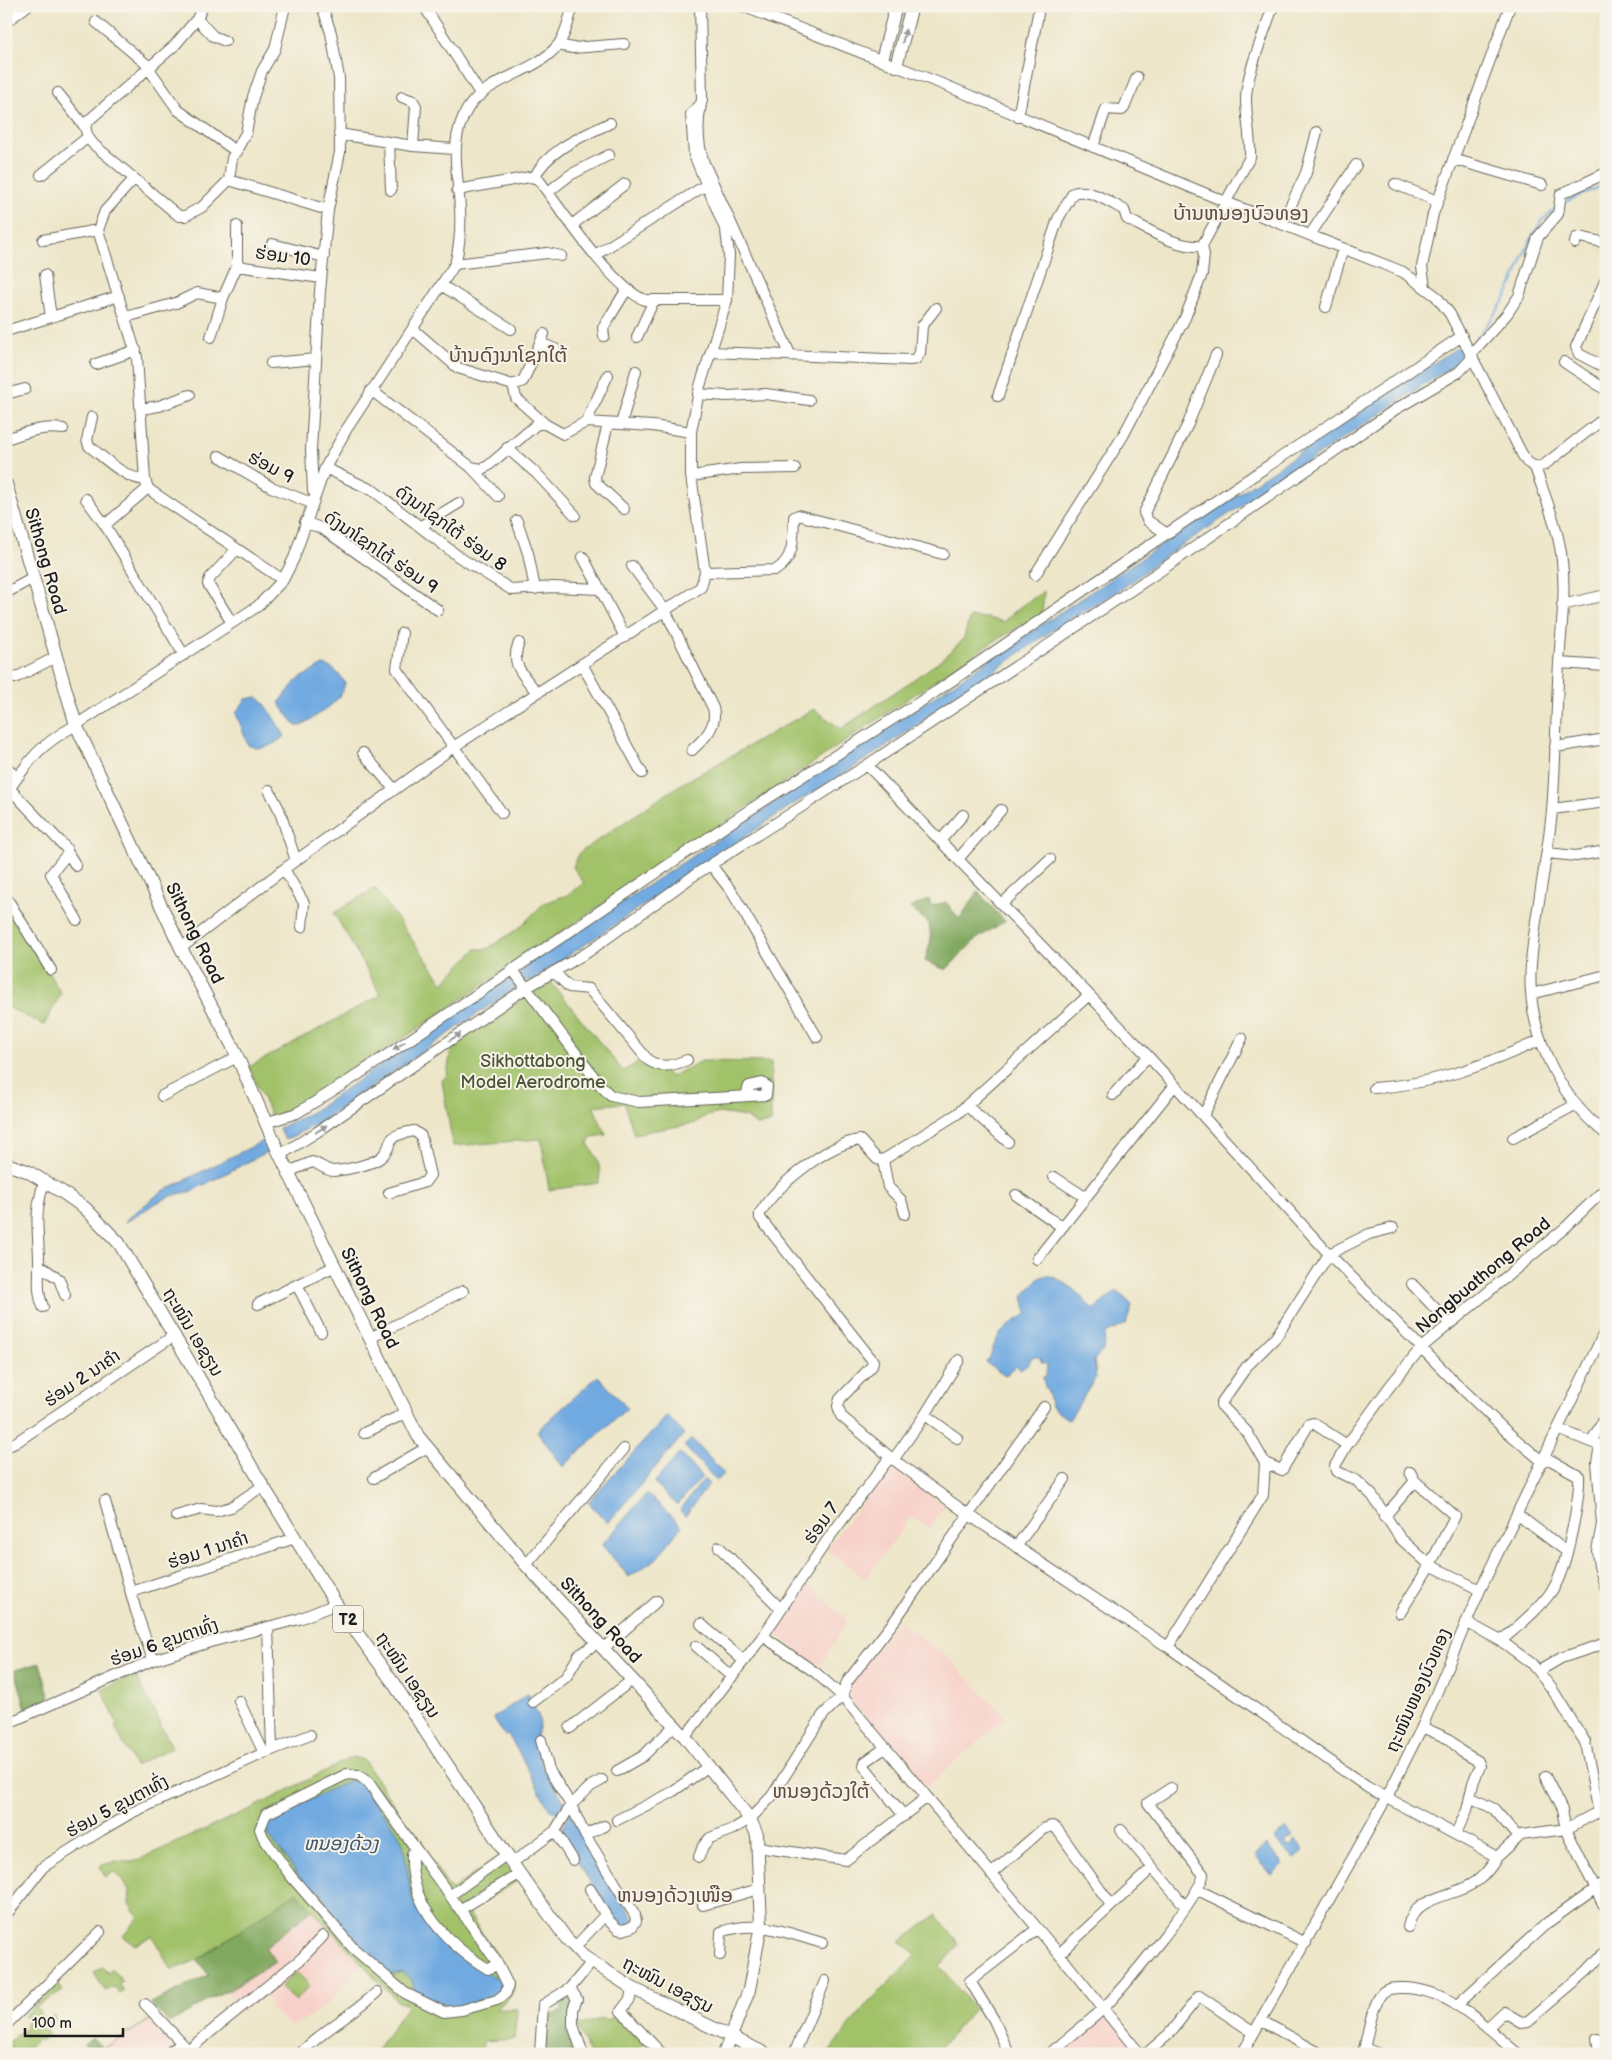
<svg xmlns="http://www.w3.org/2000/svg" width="1612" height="2060" font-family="'Balsamiq Sans','Noto Sans Lao',sans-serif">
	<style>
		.built { fill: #f7d1c9 }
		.green { fill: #a2c26b; stroke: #5f6f44 }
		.forest { fill: #81a85f; stroke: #4e623e }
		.water { fill: #71aae1; stroke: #46637e }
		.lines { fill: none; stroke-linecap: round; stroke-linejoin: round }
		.stream { stroke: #71aae1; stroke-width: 2 }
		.minor-casing { stroke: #656359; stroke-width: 12 }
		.major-casing { stroke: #656359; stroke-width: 14 }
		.minor { stroke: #fff; stroke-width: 10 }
		.major { stroke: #fff; stroke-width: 12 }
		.oneway { fill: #999 }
		.labels { text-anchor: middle; stroke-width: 4; stroke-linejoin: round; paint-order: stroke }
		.shield { fill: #f7f3e8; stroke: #5e5c59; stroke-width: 1 }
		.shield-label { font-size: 16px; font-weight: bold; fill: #1c1c1c }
		.street-label { font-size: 18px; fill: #1c1c1c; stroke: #f7f3e8 }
		.park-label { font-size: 18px; fill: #4b5638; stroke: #f7f3e8 }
		.water-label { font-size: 19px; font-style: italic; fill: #3e556b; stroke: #f7f3e8 }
		.quarter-label { font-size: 20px; fill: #604b40; stroke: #f7f3e8 }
	</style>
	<rect width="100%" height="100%" fill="#f7f3e8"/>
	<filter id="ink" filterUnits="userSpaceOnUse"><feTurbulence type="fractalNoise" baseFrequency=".02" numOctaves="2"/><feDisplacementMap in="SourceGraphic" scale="10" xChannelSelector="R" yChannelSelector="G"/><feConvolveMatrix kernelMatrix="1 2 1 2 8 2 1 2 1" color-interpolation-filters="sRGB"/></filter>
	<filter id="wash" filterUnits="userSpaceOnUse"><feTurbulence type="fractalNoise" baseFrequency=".0096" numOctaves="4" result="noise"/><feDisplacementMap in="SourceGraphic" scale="20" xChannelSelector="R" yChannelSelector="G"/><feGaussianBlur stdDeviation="1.12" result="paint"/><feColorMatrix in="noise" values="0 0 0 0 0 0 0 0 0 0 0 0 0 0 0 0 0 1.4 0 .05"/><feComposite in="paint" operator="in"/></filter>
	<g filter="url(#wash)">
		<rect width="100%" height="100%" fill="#ede6c9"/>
		<!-- built -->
		<path class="built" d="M891 1466 945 1506 929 1528 911 1517 865 1579 826 1549Z
			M804 1581 847 1620 820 1667 771 1631Z
			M899 1621 948 1658 1006 1717 925 1789 845 1694 848 1684Z
			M312 1910 361 1965 326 2006 292 2027 268 2007 272 2003 263 1993 240 2012 227 1992 275 1962 265 1947Z
			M1102 2009 1140 2054H1052Z
			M152 2020 181 2049 174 2054H108L105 2048Z"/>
		<!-- green -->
		<path class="green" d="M1044 591 1042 614 991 643 425 1024 296 1108 272 1118 249 1067 381 995 334 913 375 888 443 983 476 949H487L519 928 544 903 567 895 584 883 573 867 579 853 678 786 814 709 841 729 936 664 963 640 970 617 987 618 1003 622 1021 606Z
			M6 907 61 993 44 1025 6 1006Z
			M546 976 623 1071 645 1059 652 1071 664 1069 670 1077 702 1061 771 1062V1123L757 1125 745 1117 720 1113 703 1117 696 1123 634 1134 624 1103 593 1106 606 1135 591 1137 588 1144C597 1156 603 1169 598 1183L549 1190 541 1139 453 1146 442 1081 447 1075 451 1048Z
			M135 1674 172 1747 135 1766 115 1727 117 1723 102 1690Z
			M352 1757 364 1760 451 1890 499 1857 517 1881 467 1911 508 1972 514 1987 510 1997 496 2009H517L514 2039 484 2041 480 2054H374L408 2005 397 2001 312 1910 265 1947 275 1962 227 1992 151 2003 209 1975 197 1960 172 1970 152 1936 135 1945 123 1936 139 1917 129 1904 130 1891 115 1871 105 1877 100 1866 116 1861 133 1862 261 1804Z
			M936 1915 959 1944 940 1966 974 2009 935 2054H903L900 2052 898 2054H828L865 2006 917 1955 900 1942Z
			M102 1967 108 1973 112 1968 123 1982 118 1985 124 1990 119 1994 115 1987 105 1991 94 1973Z
			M296 1972 310 1985 296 2001 280 1987Z
			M57 1983 63 1991 36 2007 44 2020 54 2015 56 2020 43 2027 49 2035 40 2041 38 2039 20 2054H6V2044L27 2027 25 2024 29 2021 24 2016Z
			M616 2015 631 2032 648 2040 629 2054H589L578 2026 604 2018 607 2021Z"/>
		<!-- forest -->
		<path class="forest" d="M978 892 1005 921 975 940 946 970 925 961 931 940 929 923 910 908 929 899 931 906 946 902 959 919Z
			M40 1663 50 1698 26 1709 15 1670Z
			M297 1892 312 1910 265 1947 275 1962 169 2023 151 2003 209 1975 197 1960Z
			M569 1992 581 2054H570L569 2051 545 2054 549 2016 563 2011 559 1999Z
			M151 2019 105 2048 108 2054H89L84 2044 93 2038 103 2049Z"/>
		<!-- water -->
		<path class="water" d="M1461 345 1467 356 1152 565C1121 594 1081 611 1047 634 963 692 880 754 792 805L532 980 525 981 321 1122 285 1140 279 1128 312 1112 498 985C510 980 519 977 526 965L821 772Z
			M323 665C334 667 339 674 345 683 341 704 317 714 301 726H296L279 703 297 680Z
			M257 697 265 704 285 736C273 745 262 752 248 745L236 713 246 699Z
			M267 1139 271 1150 190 1192C166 1194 145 1210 125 1223L127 1219 161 1192Z
			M1047 1275C1068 1281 1079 1294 1093 1310L1117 1291 1132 1305 1126 1324 1105 1334 1103 1351 1094 1360 1096 1377 1069 1420 1051 1407C1051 1392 1044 1390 1043 1377L1046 1376 1047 1364 1041 1363 1040 1357H1031L1029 1364 1020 1370 1016 1366 1005 1376 985 1362C993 1357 991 1349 996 1341 1002 1328 1015 1321 1027 1314L1023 1296 1039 1278Z
			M598 1376 627 1408 563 1467 537 1431Z
			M667 1416 684 1434 608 1523 588 1502Z
			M692 1439 724 1474 717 1481 684 1446Z
			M680 1453 702 1477 677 1505 654 1483Z
			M704 1479 709 1484 685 1516 680 1510Z
			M647 1493 682 1526 656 1559 629 1577 602 1545Z
			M528 1694C533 1710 546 1718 536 1735L542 1766 567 1806 561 1817 557 1812 550 1810C535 1785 524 1759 508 1735L505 1736 493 1718Z
			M349 1780 361 1784 397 1831 403 1843 412 1898 428 1925 453 1950 481 1970 499 1979 504 1988 501 1993 454 2009 415 1994 412 1980 402 1972 390 1975 357 1946 327 1911 326 1900 318 1889H309L269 1836 266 1826 278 1815Z
			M569 1812 634 1919 624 1928 611 1918 561 1833Z
			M1286 1828 1294 1837 1286 1841V1845L1292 1847 1296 1839 1304 1851 1294 1859 1274 1839Z
			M1267 1845 1284 1864 1272 1875 1255 1856Z"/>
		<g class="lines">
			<!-- stream -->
			<path class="stream" d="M1563 203 1606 184
				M1477 338C1488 323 1500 309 1508 293 1522 266 1529 227 1555 209"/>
		</g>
	</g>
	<g filter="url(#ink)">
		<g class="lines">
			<!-- minor casing -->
			<g class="minor-casing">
				<path id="minor" d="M203 6 197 19 175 45 88 121 85 127 88 137 93 144 179 216H185L202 207 229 180 232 158 246 133 253 97 262 71 275 49 285 6
					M424 6 481 95
					M742 6 947 86 1226 202 1403 272 1436 296 1450 314 1522 454 1527 462 1535 467C1545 497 1559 529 1562 561 1566 595 1561 629 1559 663 1556 712 1556 762 1552 811 1547 862 1535 913 1531 964 1526 1028 1556 1095 1606 1134
					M197 19 213 36 225 41
					M6 22 27 6
					M96 22 151 68
					M558 45 573 48 624 44
					M149 69 178 110 237 152
					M58 93 85 127
					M402 97 413 101 416 106 413 146
					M701 104C697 124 698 145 704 163L791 356
					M1018 117 1038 14
					M339 134 413 146 454 149
					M389 142 391 190
					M1093 147 1106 109 1122 110 1124 108 1137 77
					M1453 159 1542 185
					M41 175 88 137
					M534 178C547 150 583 136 610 123
					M134 179 105 211 98 230 137 357 145 480 148 488 154 493 283 580
					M229 180 328 210
					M1395 184 1437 201
					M457 190 530 177 538 179C561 209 612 288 645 300H727
					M548 192 570 175 609 155
					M1282 224 1306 173 1317 132
					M572 225 625 184
					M1310 235 1356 165
					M43 240 98 230
					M1575 243 1576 238 1580 237 1606 243
					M272 244 324 257
					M595 255 706 185
					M455 264 547 253 561 256
					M237 266V226
					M45 275 51 317
					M1606 279 1576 347 1579 354 1606 368
					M441 285 511 329
					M1425 287 1422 267 1433 214 1510 6
					M1326 307 1343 248
					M126 317 176 303 197 293 223 298
					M413 329 458 368 513 385 523 381 544 334
					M6 331 119 296
					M604 336 603 328 627 289
					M211 337 223 298 237 266 321 278
					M637 337 654 300
					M540 343 555 349
					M711 352 910 360 916 359 920 353 922 326 936 308
					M1471 354 1507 314 1519 296 1538 237 1558 214 1561 194 1606 173
					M1564 362 1606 390
					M271 363 316 359
					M96 364 136 350
					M513 385 516 398 545 424
					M371 390 471 467 481 469 488 466 537 424H545L563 434 586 422 653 426 691 432
					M6 394 25 389
					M698 394 727 396 766 394 809 400
					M998 396 1058 219 1073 193C1088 187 1111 203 1124 210L1127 219C1149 230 1177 248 1202 246L1250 157C1251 137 1246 119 1246 99 1246 74 1265 32 1273 6
					M141 409 159 406 190 395
					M92 417 87 440 89 446C106 459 124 478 145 480
					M586 422 608 375
					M608 424 595 477 596 483 624 509
					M621 424 636 371
					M6 439C26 432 42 426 63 429
					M507 448 537 474 575 515
					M219 456 271 487 311 503
					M471 467 498 496
					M1535 467 1544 465 1606 417
					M325 468 374 491 459 557 512 590 553 587 600 589 625 637
					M691 476 741 469 795 468
					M313 491 311 450 320 291 328 210 340 152 339 78 331 33 322 6
					M86 499 105 525 184 655
					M517 521 528 553 535 589
					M305 522 323 529 438 610
					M105 525 148 488
					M421 526 459 503
					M1167 534 1148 521 1144 513 1188 424 1216 355
					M583 557 600 589
					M632 566 665 610 713 708C718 726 704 739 692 750
					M705 572 776 570C795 558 793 538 794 517L798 515 943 554
					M1035 575 1123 436 1185 318 1202 274 1204 255 1202 246
					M6 593 33 578
					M1562 605 1606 595
					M232 623 208 584 210 578 237 549
					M402 633 397 669 502 813
					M519 643C509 665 525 676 537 693
					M1559 663 1606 666
					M582 664 642 773
					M15 678 56 657
					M1555 747 1606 739
					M363 753 394 789
					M867 765 1148 1056 1329 1254 1451 1378 1506 1431 1543 1462
					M6 766 16 778
					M10 789 66 848 68 853 51 874 77 920
					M269 790 279 809 296 861
					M6 794C29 760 39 745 76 725L258 606 283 580 294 558 325 468 346 430 455 264C460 246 461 227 460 208 458 173 448 140 468 108 489 76 535 74 558 45 566 35 569 18 573 6
					M1552 809 1606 802
					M940 841 963 815
					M68 853 76 866
					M1547 853 1576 856 1606 851
					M958 859 1001 810
					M711 865 732 892 817 1037
					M284 869 304 903 302 927
					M6 897 51 970
					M1002 904 1050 859
					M181 948 284 869 455 746 701 587 705 572 691 476V432L700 386 727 300 729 255 726 231 694 155 691 114 701 104 702 99 700 6
					M512 969 600 1085 611 1096 639 1102 750 1096 766 1095 767 1086 762 1083 749 1086 746 1096
					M554 972 569 987 589 989 648 1060C662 1069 671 1066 687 1060
					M1531 994 1606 975
					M1374 1088C1436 1084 1485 1065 1541 1040
					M1113 1095 1148 1056
					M162 1096 237 1057
					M967 1106 1008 1142
					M1203 1116 1242 1038
					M265 1123 297 1113 350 1080 748 811 937 691 1141 551 1462 336
					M1513 1138 1575 1105
					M280 1155 317 1132 526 988 588 952 696 874 867 765 1157 573 1396 409 1459 372 1473 357
					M883 1160 877 1159 860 1140C827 1144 777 1185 760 1213V1218L873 1361 872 1366 840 1399 838 1406 841 1416 890 1457 969 1515 1168 1647 1367 1787 1497 1857 1521 1835 1566 1829 1596 1813 1598 1808 1585 1742 1552 1689 1531 1663 1501 1641 1466 1622
					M883 1160 957 1114 1089 995
					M883 1160 888 1187 901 1200 905 1214
					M288 1172 312 1162C320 1164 326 1171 334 1171 346 1170 370 1165 380 1158 398 1144 378 1137 414 1131L421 1136 430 1175 425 1182 389 1193
					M1054 1177 1085 1197
					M1016 1195 1062 1227
					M1037 1259 1174 1086
					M39 1265 59 1279 65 1295
					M1412 1284 1449 1323
					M297 1285 321 1332
					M258 1304 335 1266
					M43 1307C36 1290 40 1275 39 1258 38 1224 34 1216 44 1182
					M370 1338 463 1291
					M925 1415 957 1438
					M1558 1429 1606 1448
					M364 1433 406 1413
					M1591 1442 1606 1416
					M1600 1446 1597 1462 1602 1524 1597 1551 1599 1566 1606 1589
					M6 1447 15 1443 175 1335
					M893 1460 925 1415 959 1360
					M1265 1463 1282 1470 1309 1424 1313 1423 1347 1445
					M374 1478 426 1448
					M105 1501 136 1611 153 1660
					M1518 1515 1566 1551
					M176 1516 201 1509 216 1511 231 1507 263 1486
					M1384 1517 1415 1481
					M719 1547 781 1609
					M1016 1547 1065 1479
					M526 1565 624 1449
					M1480 1590 1430 1565 1400 1538 1372 1495 1357 1481 1336 1471 1335 1466 1347 1445 1390 1386 1421 1348 1566 1227 1606 1188
					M131 1592 295 1538
					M1400 1613 1430 1565 1455 1516 1415 1481 1410 1472
					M701 1624 744 1661
					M268 1627 272 1749
					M763 1636 816 1673 842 1696 1059 1954 1140 2054
					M1501 1641C1519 1625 1539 1610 1553 1589 1566 1570 1580 1500 1579 1476L1545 1457
					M696 1646 732 1677
					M1168 1647 1263 1495 1265 1463 1247 1432 1221 1405 1222 1402 1247 1366 1276 1337 1329 1254 1369 1234 1393 1228
					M604 1648 657 1601
					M1539 1671 1561 1658 1606 1643
					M239 1701 264 1753
					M533 1702 566 1677 579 1655 597 1643
					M6 1724 153 1660 210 1642 299 1619 336 1604
					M1422 1727 1449 1739 1462 1752 1478 1761 1480 1766 1473 1783 1467 1810 1456 1833
					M570 1728 632 1680
					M685 1737 763 1636 828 1539 890 1457
					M541 1740 549 1770 571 1805 585 1835 635 1915 636 1921 632 1927 623 1930 618 1929 609 1921 590 1889
					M885 1748 865 1762 864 1766 904 1816
					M617 1771 643 1756 674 1726
					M1545 1776 1562 1810 1566 1829 1606 1910
					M1470 1797 1494 1809 1518 1837
					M617 1820 669 1794 709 1766
					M1121 1830 1185 1906
					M555 1831 573 1860
					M585 1835 604 1826
					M758 1847 846 1860 926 1798
					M415 1850 412 1854C409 1905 447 1944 488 1969L494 1966 496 1961C455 1900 410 1843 369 1783L358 1775 347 1774 266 1814 260 1829 263 1837 290 1875 353 1948 405 1993 444 2012 462 2010 497 2000 506 1993 508 1985 496 1961
					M699 1857 703 1846 710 1838 733 1829 750 1819 772 1796 823 1715 842 1696 847 1682 895 1620 1044 1407
					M512 1863 555 1831 571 1805 591 1786 602 1780
					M991 1874 1043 1829 1052 1826 1057 1829 1111 1905
					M1198 1890 1306 1943
					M451 1895 506 1855
					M703 1905 759 1889
					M461 1909 519 1874
					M6 1915 43 1867 102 1830 131 1813 264 1753 310 1735
					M1408 1927C1414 1894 1455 1898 1477 1881 1486 1874 1492 1866 1497 1857
					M575 1947 605 1915
					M1059 1954 1152 1868
					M720 1955 721 1932C758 1919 787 1933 822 1943
					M570 1988 577 1999 573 2009V2025L583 2054
					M632 1988 630 1999 621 2011 662 2054
					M145 2004 192 2054
					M1457 2005 1547 1923 1606 1881
					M1262 2021 1321 2054
					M6 2025 100 1932
					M1487 2028 1504 2012 1521 2022 1528 2021 1587 1971 1606 1950
					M1597 2039 1599 2054
					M1364 2048 1379 2054
					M188 2050 301 1959 323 1936
					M167 2054 181 2044
					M300 2054C323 2029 353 2015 377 1992
					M540 2054 543 2005 570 1988 592 1962
					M794 2054 825 1981
					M1009 2054 994 2020 970 1981 1037 1929
					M1049 2054C1067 2039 1085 2025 1102 2010 1118 1994 1206 1890 1203 1874L1148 1803 1171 1788
					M1146 2054 1169 2034 1199 1996 1254 2033
					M1242 2054 1387 1797 1422 1727 1480 1590 1606 1329
					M1363 2054C1367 2038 1372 2003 1383 1992 1388 1988 1395 1988 1401 1988 1448 1987 1484 2026 1518 2054"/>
			</g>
			<!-- major casing -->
			<g class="major-casing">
				<path id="major" d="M882 60 896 6
					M896 66 912 6
					M6 484 76 725 181 948 233 1047 279 1153 418 1436 526 1565 685 1737 750 1819 757 1835 761 1925 749 1990 724 2054
					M6 1164 27 1171 62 1192 85 1208 119 1243 263 1486 336 1604 392 1681 512 1863 566 1938 583 1956 632 1988 766 2054"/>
			</g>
			<!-- minor -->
			<use href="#minor" class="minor"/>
			<!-- major -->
			<use href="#major" class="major"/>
		</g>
		<!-- one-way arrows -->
		<defs><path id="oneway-solid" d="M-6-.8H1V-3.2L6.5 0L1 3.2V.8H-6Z" transform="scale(1.25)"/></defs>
		<g class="oneway">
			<use href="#oneway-solid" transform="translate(904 36) rotate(-76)"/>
			<use href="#oneway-solid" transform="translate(455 1037) rotate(-34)"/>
			<use href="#oneway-solid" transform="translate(399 1046) rotate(145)"/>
			<use href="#oneway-solid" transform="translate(321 1129) rotate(-34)"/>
		</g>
	</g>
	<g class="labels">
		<!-- shield labels -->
		<rect class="shield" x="333" y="1605.5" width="30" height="27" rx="4"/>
		<g class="shield-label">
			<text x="348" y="1625">T2</text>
		</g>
		<!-- street labels -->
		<g class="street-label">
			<text transform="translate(283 256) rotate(8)" y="6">ຮ່ອມ 10</text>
			<text transform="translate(271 467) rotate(28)" y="6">ຮ່ອມ 9</text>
			<text transform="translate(451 528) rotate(36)" y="6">ດົງນາໂຊກໃຕ້ ຮ່ອມ 8</text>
			<text transform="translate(381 552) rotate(34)" y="6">ດົງນາໂຊກໄຕ້ ຮ່ອມ 9</text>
			<text transform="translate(46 561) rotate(74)" y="6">Sithong Road</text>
			<text transform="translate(195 933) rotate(64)" y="6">Sithong Road</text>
			<text transform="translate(1483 1275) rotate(-40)" y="6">Nongbuathong Road</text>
			<text transform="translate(370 1298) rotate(64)" y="6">Sithong Road</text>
			<text transform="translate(193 1332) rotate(59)" y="6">ຖະໜົນ ເອຊຽນ</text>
			<text transform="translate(82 1378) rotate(-34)" y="6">ຮ່ອມ 2 ນາຄຳ</text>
			<text transform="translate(821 1523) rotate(-54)" y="6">ຮ່ອມ 7</text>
			<text transform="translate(208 1550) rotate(-18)" y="6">ຮ່ອມ 1 ນາຄຳ</text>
			<text transform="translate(601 1620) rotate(47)" y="6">Sithong Road</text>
			<text transform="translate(164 1642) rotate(-19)" y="6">ຮ່ອມ 6 ຂູນຕາທົ່ງ</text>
			<text transform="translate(408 1675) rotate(56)" y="6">ຖະໜົນ ເອຊຽນ</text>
			<text transform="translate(1418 1690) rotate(-66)" y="6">ຖະໜົນໜອງບົວທອງ</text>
			<text transform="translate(117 1806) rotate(-28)" y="6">ຮ່ອມ 5 ຂູນຕາທົ່ງ</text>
			<text transform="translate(668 1985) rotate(28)" y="6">ຖະໜົນ ເອຊຽນ</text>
		</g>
		<!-- park labels -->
		<g class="park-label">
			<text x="533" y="1067">Sikhottabong<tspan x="533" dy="21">Model Aerodrome</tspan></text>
		</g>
		<!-- water labels -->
		<g class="water-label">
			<text x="341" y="1850">ຫນອງດ້ວງ</text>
		</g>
		<!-- quarter labels -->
		<g class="quarter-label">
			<text x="1241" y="220">ບ້ານຫນອງບົວທອງ</text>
			<text x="508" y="362">ບ້ານດົງນາໂຊກໃຕ້</text>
			<text x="821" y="1798">ຫນອງດ້ວງໃຕ້</text>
			<text x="675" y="1902">ຫນອງດ້ວງເໜືອ</text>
		</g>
	</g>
	<!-- margin -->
	<rect width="1612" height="2060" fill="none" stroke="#f7f3e8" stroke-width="25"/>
	<!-- scale -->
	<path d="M25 2028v8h98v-8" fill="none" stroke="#1c1c1c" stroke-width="2.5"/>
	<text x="32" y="2028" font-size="15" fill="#1c1c1c" stroke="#f7f3e8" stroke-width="4" paint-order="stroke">100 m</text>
</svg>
